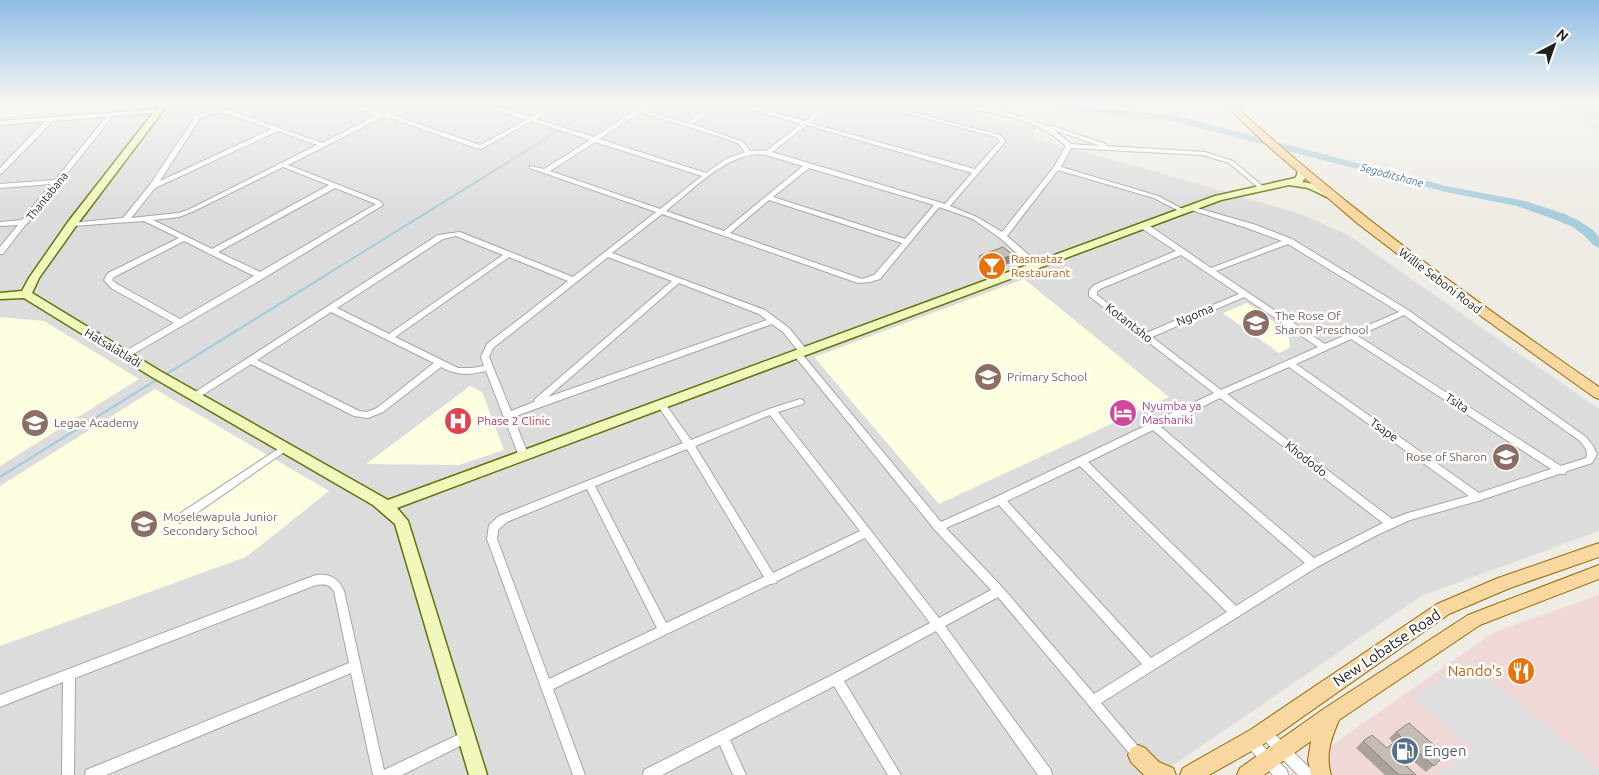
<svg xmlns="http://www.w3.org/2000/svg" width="1599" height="775" font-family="Ubuntu,sans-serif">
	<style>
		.residential { fill: #dddcdc }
		.commercial { fill: #efd8d5 }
		.education { fill: #fdfee0 }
		.parking { fill: #dfdfdf }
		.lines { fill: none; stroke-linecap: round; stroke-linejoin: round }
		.stream-far1 { stroke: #a7cddb; stroke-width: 2 }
		.stream { stroke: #a7cddb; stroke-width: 2.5 }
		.river { fill: #a7cddb; fill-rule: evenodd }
		.street-casing { stroke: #a6a6a6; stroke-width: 2 }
		.secondary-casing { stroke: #637309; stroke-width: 3 }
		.primary-casing { stroke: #946c05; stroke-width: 2 }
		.street { fill: #fff; fill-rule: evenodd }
		.secondary { fill: #f2f7bb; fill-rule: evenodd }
		.primary { fill: #f9d7a1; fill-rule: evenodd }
		.wall { fill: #a9a29c }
		.shaded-wall { fill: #89847f }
		.building { fill: #c4bcb5; stroke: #89847f }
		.labels { text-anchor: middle; stroke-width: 5; stroke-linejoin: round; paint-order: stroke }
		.far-water-label { font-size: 11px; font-style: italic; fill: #4e79ac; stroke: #fff }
		.far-street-label { font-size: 11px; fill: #1f1f1f; stroke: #fff }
		.food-label { font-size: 12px; fill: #c56008; stroke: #fff; text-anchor: start }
		.street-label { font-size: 12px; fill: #1f1f1f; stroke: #fff }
		.education-label { font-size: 12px; fill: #785e54; stroke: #fff; text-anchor: start }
		.hotel-label { font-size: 12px; fill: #b23c85; stroke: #fff; text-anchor: start }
		.health-label { font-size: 12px; fill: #be3a42; stroke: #fff; text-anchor: start }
		.near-street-label { font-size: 15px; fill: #1f1f1f; stroke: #fff }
		.near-food-label { font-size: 15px; fill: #c56008; stroke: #fff; text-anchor: end }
		.near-service-label { font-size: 15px; fill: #4e5e75; stroke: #fff; text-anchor: start }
	</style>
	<rect width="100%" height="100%" fill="#efece5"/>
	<!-- residential -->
	<path class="residential" d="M0 104H937L1036 128 1032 138 1161 173 1303 215 1348 235 1599 409V531L1421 596 1159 775H0Z
		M1556 104H1599V131Z"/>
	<!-- commercial -->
	<path class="commercial" d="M1599 595V775H1289L1494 632Z"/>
	<!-- education -->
	<path class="education" d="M0 104H154L146 107 0 117Z
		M1024 279 1169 397 939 504 814 357Z
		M1247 303 1288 332 1290 347 1279 353 1223 313Z
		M0 317 44 321 139 379 0 466Z
		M470 386 482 392 504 450 459 465 366 464Z
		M155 389 329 491 246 557 0 646V486Z"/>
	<!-- parking -->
	<path class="parking" d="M1467 661 1599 769V775H1436L1473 750 1413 697Z"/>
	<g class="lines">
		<!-- stream-far1 -->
		<path class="stream-far1" d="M329 273 602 104"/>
		<!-- stream -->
		<path class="stream" d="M165 375 331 272
			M0 477 158 379"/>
		<!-- river -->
		<path class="river" d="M1053 104H1070L1084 107 1173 115 1446 186 1525 201 1565 214 1581 222 1593 230 1599 237V248L1593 245 1586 237 1573 227 1556 220 1517 206 1446 192 1173 121 1084 113 1054 106Z"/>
		<!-- street casing -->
		<g class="street-casing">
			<path id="street" d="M346 104H354L382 113 400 104H407L389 114 480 145 526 120 479 104H488L530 117 554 104H561L536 119 594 137 645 104H652L644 110 686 123 716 104H723L692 124 743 142 750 151H766L801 124 736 105 735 104H744L805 121 828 104H834L810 123 975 169 1000 141 996 137 871 104H880L1000 135 1005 140V142L950 206 977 217 1002 232 1054 167 1066 146C1036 117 993 114 954 105L953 104C982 104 1021 115 1047 126H1052L1106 144V146L1205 152 1233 161 1265 188V190H1261L1229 163 1202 155 1071 148 1061 167 1158 196 1186 211 1185 212H1181L1154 198 1058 170 1007 236 1038 263 1039 265 1035 267H1032L1000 238 973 219 939 207 880 279 870 282 858 283 662 214 612 253 765 310 789 328 807 350 808 352 807 354H802L941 522 996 497 1214 393 1089 296V291L1094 285 1176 251 1141 228V224H1147L1211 268 1282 241 1247 228 1188 209V207L1190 206 1253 224 1292 239 1408 310 1586 437 1593 446 1597 454 1592 463 1567 471 1565 474H1559L1478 501 1410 520 1377 535 1317 567 1101 703 1142 751 1144 755 1142 759 1138 761 1134 759 998 597 945 626 1051 770 1052 775H1038L936 631 844 681 901 775H888L834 686 730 740 746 775H733L720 745 662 775H643L644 770 832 675 930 623 865 538 777 581 776 583 770 584 553 689 585 775H573L487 539 489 525 499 516 683 443 658 406 657 404 658 402H664L691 440 769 409 800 399 803 400 804 402 803 404 778 412 939 618 991 590 935 530 793 354 794 352H799L783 332 772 324 513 417 529 456 527 459H521L519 456 486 371C467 375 459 376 441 367L383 412 368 418 354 416 251 364 198 398H192L191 396 192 394 438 235 460 232 573 277 656 212 530 168V166L544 169 590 140 531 121 481 149 473 147 385 116 288 165 380 201 383 205 264 278 128 357H122L121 355 122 353 174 323 111 288 104 280 108 273 179 238 144 221 72 226 70 225V223L123 218 149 186 196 116 214 109 228 110 322 143 377 115ZM640 112 727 139 739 144 745 152 726 159 706 173 599 139ZM215 113 227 114 272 129 160 181 200 118ZM807 125 972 173 945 204 772 152ZM1054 130 1100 146 1071 144ZM278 131 317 145 188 210 178 213 131 218 155 188ZM595 142 702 176 660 209 550 171ZM758 154 766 155 803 166 724 231 666 211C691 191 724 156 758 154ZM283 167 329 185 212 249 153 220 179 217 192 212ZM809 168 934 205 905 239 773 197ZM335 188 376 204 260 272 218 252ZM769 200 902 243 874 275 862 279 730 233ZM456 236 503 255 389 334 337 308 443 239ZM184 241 254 276 180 319 117 284 112 280 114 277ZM1288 244 1399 312 1325 344 1216 271ZM1181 255 1239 294 1146 333 1097 295V292L1100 289ZM509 257 568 281 487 344 481 357 484 366 472 368H458L395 337ZM608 257 672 281 535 399 534 402 511 411 489 357 493 348ZM679 283 759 314 767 320 548 397ZM1244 297 1318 347 1221 390 1152 337ZM331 312 434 363 377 408 367 412 359 411 257 360ZM1404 315 1580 441 1586 449 1587 454 1586 458 1561 466 1358 336ZM1351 339 1551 469 1479 493 1296 364ZM1289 367 1469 496 1408 513 1392 519 1227 394ZM1220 398 1383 523 1314 558 1161 427ZM770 415 860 531 773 573 695 446ZM1153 430 1305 563 1236 606 1088 462ZM687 449 764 577 666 623 595 486ZM1080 466 1227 612 1151 658 1007 501ZM587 489 657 628 549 679 497 539 498 530 507 522ZM999 505 1142 664 1094 694 1003 588 946 528Z
				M158 109 160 110V112L113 116 29 221 28 223 26 224 3 254H0V247L18 225 0 226V222L22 220 51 184 0 188V184L55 180 106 117 53 121 2 173 0 174V168L45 121 0 125V121Z
				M284 445 287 446 289 448 287 450 184 522 180 523 176 522 175 519 176 516Z
				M316 575C331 574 338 578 344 591L384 770 468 730 472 732 474 736 472 740 402 775H373L351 673 106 775H85L86 770 349 663 334 591C329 584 324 584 316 585L75 678 74 775H62L63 682 0 707V695Z
				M1264 726 1268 728 1312 770 1313 775H1298L1260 736 1258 732 1260 728Z
				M1250 735 1254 737 1287 770 1288 775H1273L1246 745 1244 741 1246 737Z"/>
		</g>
		<!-- secondary casing -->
		<g class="secondary-casing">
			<path id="secondary" d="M160 104H168L76 226 39 278 32 293 160 371 388 500 1215 196 1295 178 1297 175 1298 169 1301 168 1306 171 1307 176 1302 182 1313 184 1336 196 1331 199 1308 188 1289 185 1221 200 397 508 408 521 487 775H469L395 524 373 505 152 377 24 298 0 299V293L22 291 29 278 68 222Z"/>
		</g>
		<!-- primary casing -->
		<g class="primary-casing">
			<path id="primary" d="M1224 104H1233C1347 209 1472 299 1599 387V399L1594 397 1450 294 1357 223 1268 146Z
				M1599 543V557L1510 588 1449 614 1264 744 1209 775H1180L1183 768 1250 730 1437 604 1498 578Z
				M1599 565V579L1480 625 1339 720C1331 739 1325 754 1331 775H1311L1308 760 1311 741 1264 775H1237L1240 768 1325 708 1468 615Z
				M1138 745 1145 748 1159 762 1173 768 1176 775H1144L1131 762 1128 755 1131 748Z"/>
		</g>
		<!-- street -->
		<use href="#street" class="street"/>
		<!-- secondary -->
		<use href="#secondary" class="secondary"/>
		<!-- primary -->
		<use href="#primary" class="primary"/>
	</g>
	<!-- wall -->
	<path class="wall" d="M979 256 1011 263 986 271 978 263Z
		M1396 732 1445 755 1426 772 1411 759 1405 764 1416 775H1385L1356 748 1363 741 1387 748 1393 743 1389 738Z"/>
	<!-- shaded-wall -->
	<path class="shaded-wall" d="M1013 255 1011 263 986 271 988 263Z"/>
	<!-- building -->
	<path class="building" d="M1003 247 1013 255 988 263 979 256Z
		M1409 723 1445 755 1434 766 1419 753 1404 764 1416 775H1399L1363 741 1372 735 1387 748 1401 737 1396 732Z"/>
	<!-- sky -->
	<linearGradient id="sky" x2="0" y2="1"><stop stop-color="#8ebee3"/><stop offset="0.49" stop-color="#f8f6f3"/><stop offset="1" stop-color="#f8f6f3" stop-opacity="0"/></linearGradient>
	<rect width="1599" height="212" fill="url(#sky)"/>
	<!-- icons -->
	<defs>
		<g id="bar-disc" transform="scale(1.4375)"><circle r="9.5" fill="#e8710a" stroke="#fff"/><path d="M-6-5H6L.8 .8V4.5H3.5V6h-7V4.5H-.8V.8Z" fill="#fff"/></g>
		<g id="school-disc" transform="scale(1.4375)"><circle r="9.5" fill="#8d6e63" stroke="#fff"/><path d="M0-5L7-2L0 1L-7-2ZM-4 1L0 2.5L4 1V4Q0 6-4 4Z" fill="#fff"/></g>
		<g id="hotel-disc" transform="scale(1.4375)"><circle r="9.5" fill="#d1479c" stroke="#fff"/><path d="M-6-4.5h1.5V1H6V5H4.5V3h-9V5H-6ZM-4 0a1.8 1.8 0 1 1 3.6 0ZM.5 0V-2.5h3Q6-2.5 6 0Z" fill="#fff"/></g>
		<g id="hospital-disc" transform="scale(1.4375)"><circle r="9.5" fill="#e0444e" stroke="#fff"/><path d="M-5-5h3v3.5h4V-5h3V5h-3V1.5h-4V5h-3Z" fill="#fff"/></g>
		<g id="restaurant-disc" transform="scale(1.4375)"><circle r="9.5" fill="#e8710a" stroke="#fff"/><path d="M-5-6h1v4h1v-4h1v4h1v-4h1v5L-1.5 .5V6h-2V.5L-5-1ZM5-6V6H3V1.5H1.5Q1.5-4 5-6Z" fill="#fff"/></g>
		<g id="fuel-disc" transform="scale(1.4375)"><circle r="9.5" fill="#5c6f8a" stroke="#fff"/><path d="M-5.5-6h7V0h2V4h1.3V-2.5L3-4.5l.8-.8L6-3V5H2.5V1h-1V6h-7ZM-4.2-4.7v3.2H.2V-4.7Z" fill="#fff"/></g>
	</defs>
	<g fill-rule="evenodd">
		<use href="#bar-disc" x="992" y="266"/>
		<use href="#school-disc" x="1256" y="323"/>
		<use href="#school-disc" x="988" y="377"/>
		<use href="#hotel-disc" x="1123" y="413"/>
		<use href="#hospital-disc" x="458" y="421"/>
		<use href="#school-disc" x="35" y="423"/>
		<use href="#school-disc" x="1506" y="457"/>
		<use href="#school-disc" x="144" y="524"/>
		<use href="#restaurant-disc" x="1521" y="671"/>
		<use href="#fuel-disc" x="1405" y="751"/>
	</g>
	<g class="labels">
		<!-- far-water labels -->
		<g class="far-water-label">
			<text transform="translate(1392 175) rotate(15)" y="4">Segoditshane</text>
		</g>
		<!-- far-street labels -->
		<g class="far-street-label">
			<text transform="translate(47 196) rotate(-51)" y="4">Thantabana</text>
		</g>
		<!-- food labels -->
		<g class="food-label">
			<text x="1011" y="263">Rasmataz<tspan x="1011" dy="14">Restaurant</tspan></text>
		</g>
		<!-- street labels -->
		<g class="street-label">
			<text transform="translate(1440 281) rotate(37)" y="4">Willie Seboni Road</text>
			<text transform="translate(1195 315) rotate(-23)" y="4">Ngoma</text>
			<text transform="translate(1129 323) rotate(38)" y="4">Kotantsho</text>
			<text transform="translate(113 348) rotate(31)" y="4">Hatsalatladi</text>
			<text transform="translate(1457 403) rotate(33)" y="4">Tsita</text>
			<text transform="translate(1384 430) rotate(35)" y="4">Tsape</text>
			<text transform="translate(1306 459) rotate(38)" y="4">Khododo</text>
		</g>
		<!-- education labels -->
		<g class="education-label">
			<text x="1275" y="320">The Rose Of<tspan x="1275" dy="14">Sharon Preschool</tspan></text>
			<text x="1007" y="381">Primary School</text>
			<text x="54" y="427">Legae Academy</text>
			<text x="1487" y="461" text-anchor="end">Rose of Sharon</text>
			<text x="163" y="521">Moselewapula Junior<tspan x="163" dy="14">Secondary School</tspan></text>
		</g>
		<!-- hotel labels -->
		<g class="hotel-label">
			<text x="1142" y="410">Nyumba ya<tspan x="1142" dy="14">Mashariki</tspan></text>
		</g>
		<!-- health labels -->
		<g class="health-label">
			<text x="477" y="425">Phase 2 Clinic</text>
		</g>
		<!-- near-street labels -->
		<g class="near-street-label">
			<text transform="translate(1387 648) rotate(-34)" y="5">New Lobatse Road</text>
		</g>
		<!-- near-food labels -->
		<g class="near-food-label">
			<text x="1502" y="676">Nando's</text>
		</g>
		<!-- near-service labels -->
		<g class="near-service-label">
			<text x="1424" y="756">Engen</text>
		</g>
	</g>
	<!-- north arrow -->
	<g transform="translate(1554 45) rotate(41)" stroke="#ffffff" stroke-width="4" paint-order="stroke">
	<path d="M0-4L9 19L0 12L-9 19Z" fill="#1f1f1f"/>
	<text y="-8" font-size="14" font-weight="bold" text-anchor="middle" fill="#1f1f1f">N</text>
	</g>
</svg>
